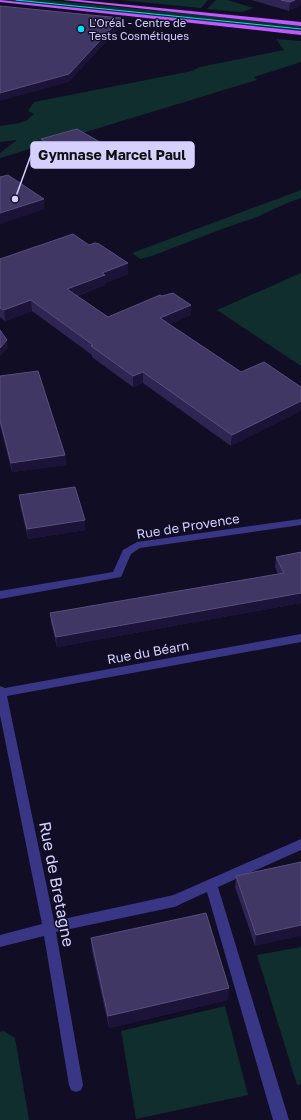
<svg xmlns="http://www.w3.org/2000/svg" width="301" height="1120" font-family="'Golos Text',sans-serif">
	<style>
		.green { fill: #102e2d }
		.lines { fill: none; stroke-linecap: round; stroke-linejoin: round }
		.pedestrian { fill: #393685; fill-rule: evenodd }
		.minor { fill: #393685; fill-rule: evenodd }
		.primary { fill: #c057ff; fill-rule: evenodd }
		.tram { stroke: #00e2fb; stroke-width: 1 }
		.wall { fill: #2f2553 }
		.shaded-wall { fill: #1b1438 }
		.building { fill: #413765; stroke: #584f7e }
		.poi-dot { fill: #00e2fb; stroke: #110d24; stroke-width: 1.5 }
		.labels { text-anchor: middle; stroke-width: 3; stroke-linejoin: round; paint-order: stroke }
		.far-poi-label { font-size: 11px; fill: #d6d0ff; stroke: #110d24; text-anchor: start }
		.street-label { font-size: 13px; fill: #d6d0ff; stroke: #110d24 }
		.near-street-label { font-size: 16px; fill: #d6d0ff; stroke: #110d24 }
		.leader { fill: none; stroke: #d6d0ff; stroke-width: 1.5 }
		.callout-dot { fill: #d6d0ff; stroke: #110d24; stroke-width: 1.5 }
		.callout { fill: #d6d0ff; stroke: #d6d0ff; stroke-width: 1.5 }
		.callout-label { font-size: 14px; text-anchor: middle; font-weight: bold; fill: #111 }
	</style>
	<rect width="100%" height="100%" fill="#110d24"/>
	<!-- green -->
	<path class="green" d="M2 0H47L301 25V32Z
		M121 0H208L201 8Z
		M216 0H227L254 8 242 12 207 9Z
		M276 39 301 41V62L254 77 257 80 0 158V153L17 140 0 142V126L19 123 27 120 34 114 28 111 34 102 192 71 200 67 284 50Z
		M301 190V198L287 203 257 217 222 229 152 256 140 259 132 253Z
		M301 273V366L217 310Z
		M301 947V1084L297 1085 257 955Z
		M225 1006 248 1095 136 1119 121 1031Z
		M4 1031 15 1038 29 1120H0V1032Z"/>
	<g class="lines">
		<!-- pedestrian -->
		<path class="pedestrian" d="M301 839V850L218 887 289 1120H273L207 892 174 907 169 905 167 901 169 897Z"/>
		<!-- minor -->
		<path class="minor" d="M301 519V525L140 548 131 554 121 577 0 599V591L113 572 123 550 137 542Z
			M301 634V642L7 696 54 921 174 895 179 897 181 901 179 905 174 907 56 932 83 1085 81 1090 76 1092 71 1090 69 1085 44 936 0 947V935L42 924 0 715V686L5 688Z"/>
		<!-- primary -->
		<path class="primary" d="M0 0 301 31V35L0 2Z
			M63 0H79L301 22V26Z"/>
		<!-- tram -->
		<path class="tram" d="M16 0 301 29"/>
	</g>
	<!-- wall -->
	<path class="wall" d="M251 0H301L289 11Z
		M41 139 114 150 115 157 78 169 42 146Z
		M0 259 128 274 105 283V285L77 296 108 317 162 296 191 305V315L169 324 241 372 231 446 143 383 133 387 92 357V355L32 311 5 321 0 317Z
		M0 376 65 455 66 465 12 472 0 425Z
		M19 495 85 530 28 539 20 505Z
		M276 557 301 603 57 647 51 623 50 613 278 574 275 567Z
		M301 862 255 946 235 887 236 876Z
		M91 938 228 1000 109 1028 92 951Z"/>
	<!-- shaded-wall -->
	<path class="shaded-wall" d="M295 0H301V5L289 11 290 2Z
		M121 18V26L69 82 0 101V93Z
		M114 150 115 157 78 169 77 162Z
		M44 199 45 209 0 224V213Z
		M128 263V274L105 283V285L67 299V289L102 273Z
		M31 300 32 311 5 321 4 310Z
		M191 305V315L159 329 160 318Z
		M7 340 8 348 2 355 0 356V348Z
		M143 372V383L133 387V376Z
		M301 401V411L231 446 232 435Z
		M65 455 66 465 12 472 11 463Z
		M85 520V530L28 539 27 529Z
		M301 593V603L57 647 56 637Z
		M301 925V936L255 946 256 935Z
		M229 988 228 1000 109 1028 108 1016Z"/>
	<!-- building -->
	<path class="building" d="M281 0H295L290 2Z
		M0 6 121 18 69 74 0 93Z
		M77 129 114 150 77 162 41 139Z
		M8 175 44 199 0 213V177Z
		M73 234 89 245 95 243 99 244 128 263 102 273 105 275 67 289 108 317 160 295 162 296 173 293 191 305 160 318 241 372 264 362 301 387V401L232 435 143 372 133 376 91 346 93 345 31 300 4 310 0 308V259Z
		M0 330 7 340 0 348Z
		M38 371 65 455 11 463 0 420V376Z
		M75 487 85 520 27 529 19 495Z
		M301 552V593L56 637 50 613 284 573 276 557Z
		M301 862V925L256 935 236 876Z
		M206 913 229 988 108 1016 91 938Z"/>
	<!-- markers -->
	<circle class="poi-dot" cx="81" cy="29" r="4"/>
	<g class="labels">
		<!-- far-poi labels -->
		<g class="far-poi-label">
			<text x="89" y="27">L'Oréal - Centre de<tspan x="89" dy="13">Tests Cosmétiques</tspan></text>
		</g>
		<!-- street labels -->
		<g class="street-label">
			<text transform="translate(188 526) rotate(-9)" y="5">Rue de Provence</text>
			<text transform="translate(148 652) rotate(-10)" y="5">Rue du Béarn</text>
		</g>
		<!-- near-street labels -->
		<g class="near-street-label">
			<text transform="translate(57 884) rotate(79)" y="6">Rue de Bretagne</text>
		</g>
	</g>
	<!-- callouts -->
	<path class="leader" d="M15 199L31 155"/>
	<circle class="callout-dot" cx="15" cy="199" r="4"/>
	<rect class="callout" x="31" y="142" width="163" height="26" rx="4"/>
	<g class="callout-label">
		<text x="112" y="160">Gymnase Marcel Paul</text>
	</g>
</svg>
